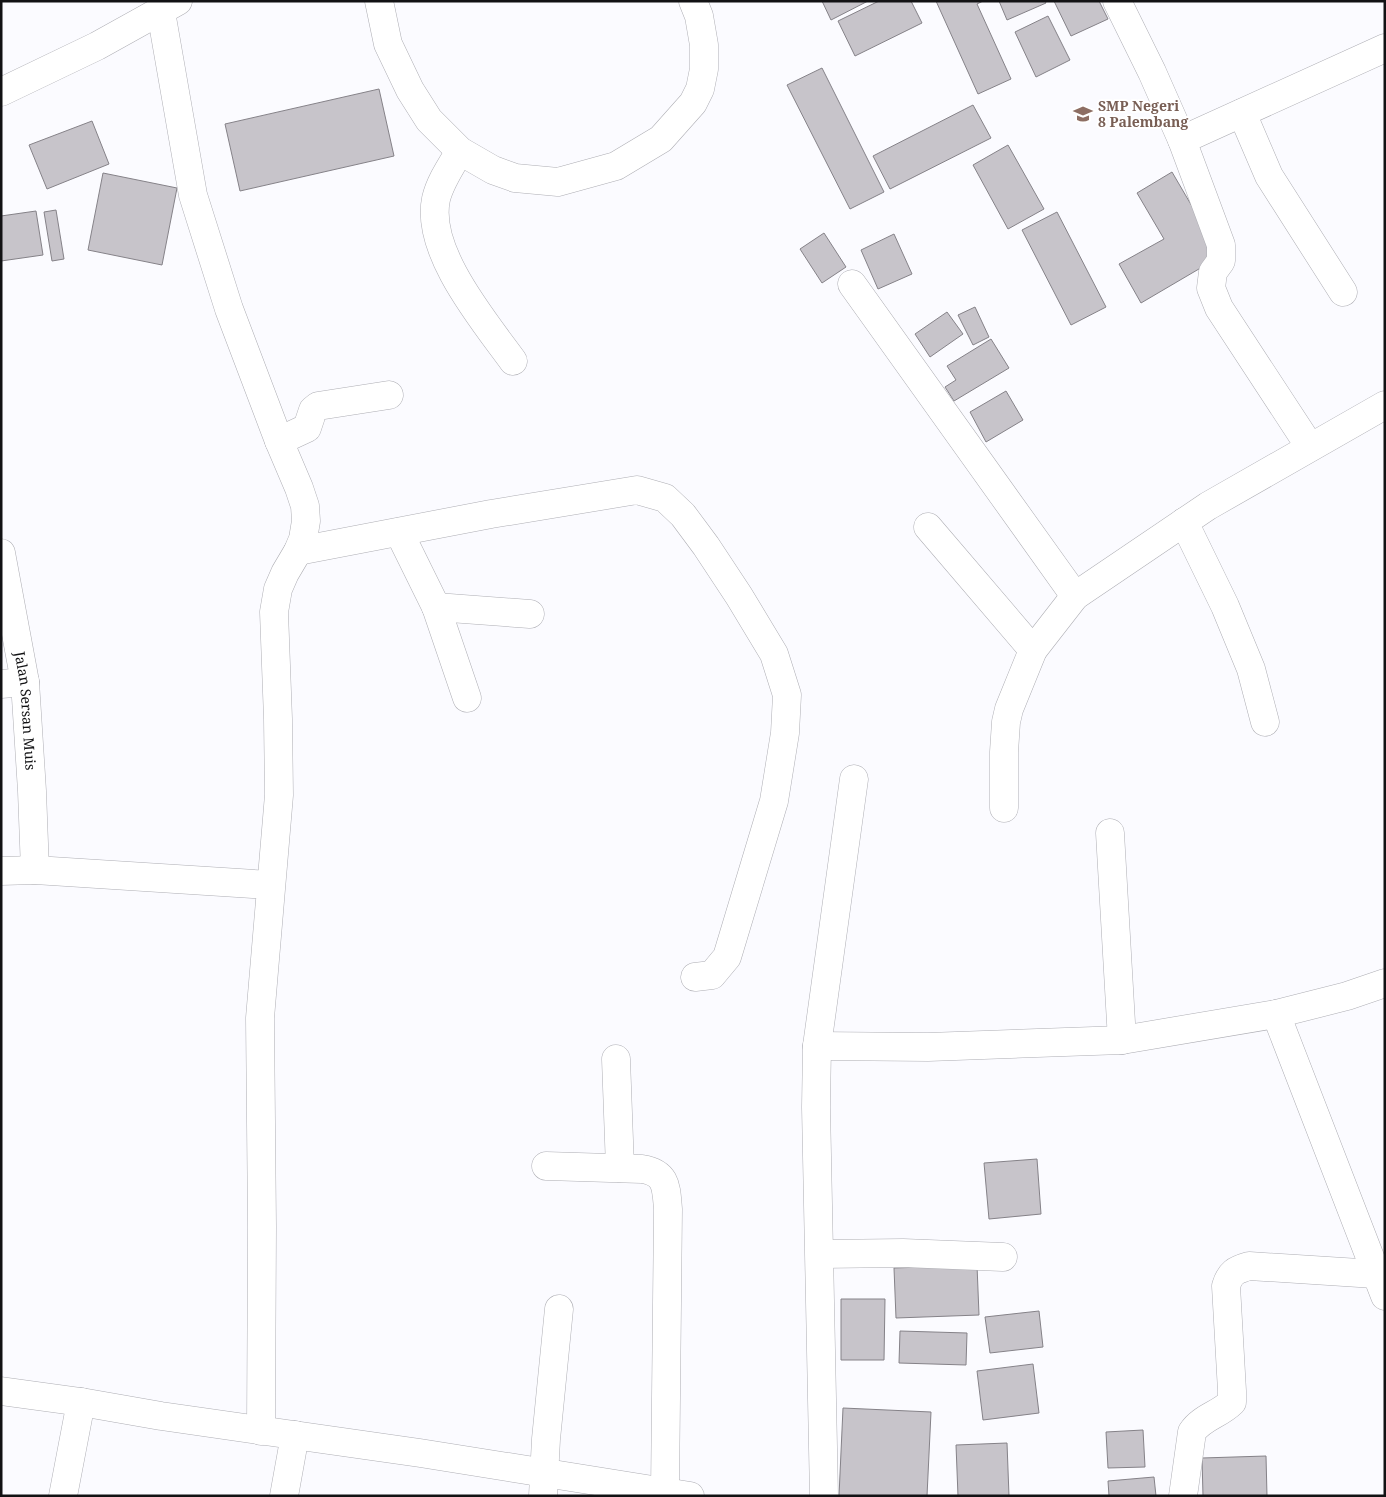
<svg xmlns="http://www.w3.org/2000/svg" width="1386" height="1497" font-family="'Noto Serif',serif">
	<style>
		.building { fill: #c7c4ca; stroke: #858288 }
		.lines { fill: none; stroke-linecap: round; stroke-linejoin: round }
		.minor-casing { stroke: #aeaeb4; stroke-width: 29 }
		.minor { stroke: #fff; stroke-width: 28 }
		.labels { text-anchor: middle; stroke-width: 4; stroke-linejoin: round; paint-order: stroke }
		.education-label { font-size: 14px; font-weight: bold; fill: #785e54; stroke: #fff; text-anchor: start }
		.street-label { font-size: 14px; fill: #121214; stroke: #fff }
	</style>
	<rect width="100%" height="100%" fill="#fbfbff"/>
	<!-- building -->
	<path class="building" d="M822 1H868L831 20Z
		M879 1H911L922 23 855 56 838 21Z
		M936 1H983L977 4 1011 79 978 94Z
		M999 1H1045L1046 3 1007 20Z
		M1054 1H1099L1108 19 1071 36Z
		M1048 16 1070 60 1036 77 1015 32Z
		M822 68 884 192 850 209 787 85Z
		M379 89 394 156 240 191 225 124Z
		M973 105 991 138 890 189 873 156Z
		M92 121 109 164 47 189 29 145Z
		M1008 145 1044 209 1008 229 973 165Z
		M1172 172 1221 256 1141 303 1119 264 1164 239 1137 193Z
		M103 173 177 188 162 265 88 250Z
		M56 210 64 259 52 261 44 212Z
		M36 211 43 255 1 261V216Z
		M1057 212 1106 307 1071 325 1022 230Z
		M824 233 846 267 822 283 800 249Z
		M894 234 912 274 878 289 861 250Z
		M975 307 989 337 973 345 958 315Z
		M947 312 963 334 930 357 915 334Z
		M991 339 1009 368 954 401 945 387 956 380 947 366Z
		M1006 391 1023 420 986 442 970 412Z
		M1037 1159 1041 1214 989 1219 984 1163Z
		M977 1265 979 1315 896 1318 894 1268Z
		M841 1299H885L884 1360H841Z
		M1039 1311 1043 1347 990 1353 985 1317Z
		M900 1331 967 1333 966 1365 899 1363Z
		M1033 1364 1039 1413 983 1420 977 1371Z
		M843 1408 931 1412 927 1496H839Z
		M1143 1430 1145 1467 1108 1468 1106 1432Z
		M1007 1443 1009 1496H958L956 1445Z
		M1266 1456 1267 1496H1203L1202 1458Z
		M1154 1477 1156 1496H1109L1108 1481Z"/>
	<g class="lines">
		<!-- minor casing -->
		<g class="minor-casing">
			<g id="minor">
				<path d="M379 1 388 44 410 90 429 120 460 151 493 170 515 178 558 182 616 166 661 139 693 103 700 89 704 69V45L699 16 693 1"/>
				<path d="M1117 1 1152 72 1182 140 1385 48"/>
				<path d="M161 12 193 195 229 309 279 441 299 488 305 506 306 521 303 539 298 551 285 573 278 589 274 612 278 719 279 795 260 1018 262 1227 261 1431"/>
				<path d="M1 92 97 46 178 1"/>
				<path d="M1242 113 1269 176 1343 292"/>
				<path d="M1182 140 1221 245V261L1213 272 1211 288 1219 308 1310 447"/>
				<path d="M460 151C451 166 440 182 436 199 425 251 484 321 513 361"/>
				<path d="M852 284 1075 596"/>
				<path d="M279 441 307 428 313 410 318 406 389 395"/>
				<path d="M1184 522 1225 606 1251 669 1265 722"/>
				<path d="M928 527 1033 650"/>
				<path d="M399 532 436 607 467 698"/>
				<path d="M298 551 491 514 637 490 665 498 683 515 706 546 739 596 774 654 787 695 785 733 774 801 727 957 712 975 695 977"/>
				<path id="s1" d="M1 553 25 682 32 791 35 870"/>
				<path d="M436 607 530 614"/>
				<path d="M1 684 25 682"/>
				<path d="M1004 808V752L1006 722 1009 709 1033 650 1075 596 1208 506 1385 405"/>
				<path d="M1110 833 1122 1040"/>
				<path d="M1 871 35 870 270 885"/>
				<path d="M1276 1014 1385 1296"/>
				<path d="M817 1046 928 1047 1122 1040 1276 1014 1347 996 1385 983"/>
				<path d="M616 1059 620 1168"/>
				<path d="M546 1166 642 1169C667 1173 666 1187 668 1209L665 1492"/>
				<path d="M820 1254 903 1253 1003 1257"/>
				<path d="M1 1391 81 1402 161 1416 420 1453 690 1496"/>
				<path d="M63 1496 81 1402"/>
				<path d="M284 1496 295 1435"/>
				<path d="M543 1496 546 1439 559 1309"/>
				<path d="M824 1496 816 1107 817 1046 854 779"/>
				<path d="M1183 1496 1192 1432C1202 1417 1219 1415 1232 1402V1391L1226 1286C1230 1273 1235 1270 1249 1266L1375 1274 1385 1273"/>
			</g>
		</g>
		<!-- minor -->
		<use href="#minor" class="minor"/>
	</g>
	<!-- icons -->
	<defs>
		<g id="school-bare" transform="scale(1.5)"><path d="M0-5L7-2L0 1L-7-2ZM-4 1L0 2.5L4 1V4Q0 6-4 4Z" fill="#8d6e63" stroke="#fff" stroke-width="2.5" paint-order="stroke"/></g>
	</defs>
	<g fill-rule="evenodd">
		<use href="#school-bare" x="1083" y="114"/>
	</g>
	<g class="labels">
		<!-- education labels -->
		<g class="education-label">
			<text x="1098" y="111">SMP Negeri<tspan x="1098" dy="16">8 Palembang</tspan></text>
		</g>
		<!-- street labels -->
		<g class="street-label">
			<text dy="5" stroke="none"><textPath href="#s1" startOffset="160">Jalan Sersan Muis</textPath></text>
		</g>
	</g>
	<!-- border -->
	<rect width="1386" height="1497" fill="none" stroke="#121214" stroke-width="5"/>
</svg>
